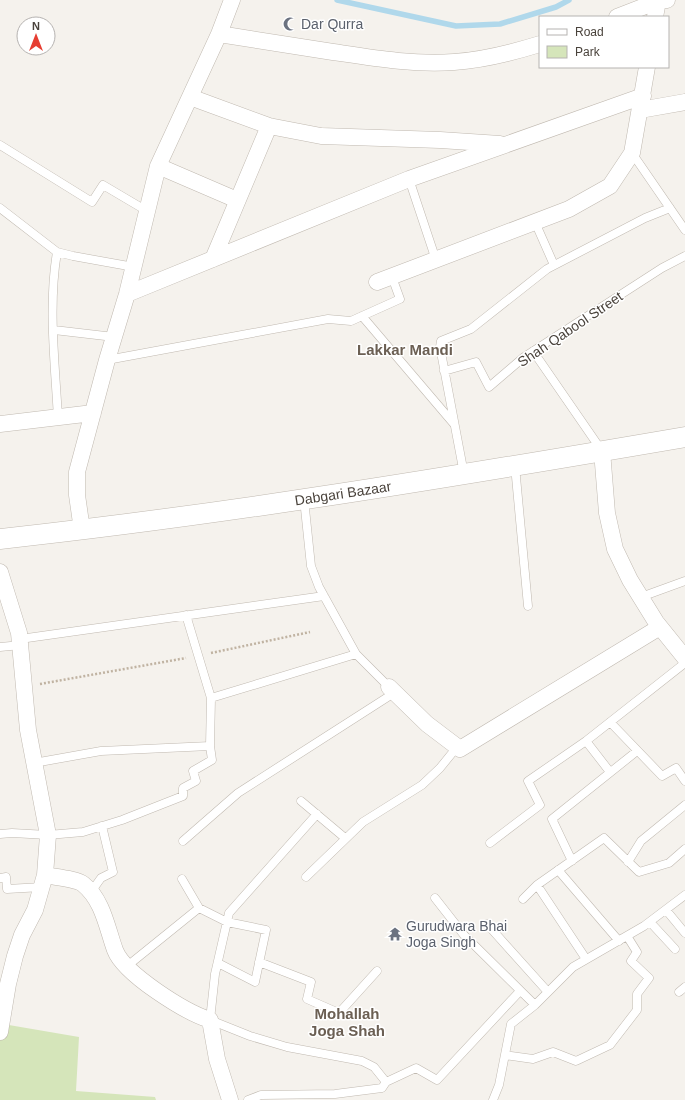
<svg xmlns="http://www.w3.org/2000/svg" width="685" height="1100" font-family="Helvetica,sans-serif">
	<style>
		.green { fill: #d5e5ba }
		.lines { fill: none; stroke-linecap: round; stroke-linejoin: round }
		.stream { stroke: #b0d8eb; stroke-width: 5.5 }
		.service-casing { stroke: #c0b9b0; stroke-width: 9 }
		.minor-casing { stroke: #c0b9b0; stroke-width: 17 }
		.tertiary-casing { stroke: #c0b9b0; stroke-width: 21 }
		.path { stroke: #c0b3a2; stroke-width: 2.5; stroke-dasharray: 2 2; stroke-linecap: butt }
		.service { stroke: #fff; stroke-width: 8 }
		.minor { stroke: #fff; stroke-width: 16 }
		.tertiary { stroke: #fff; stroke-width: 20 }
		.labels { text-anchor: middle; stroke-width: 3; stroke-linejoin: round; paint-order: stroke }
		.worship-label { font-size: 14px; fill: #5b616d; stroke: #fff; text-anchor: start }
		.street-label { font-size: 14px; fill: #49423b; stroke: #fff }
		.neighbourhood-label { font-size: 15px; font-weight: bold; fill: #6b5f53; stroke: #fff }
	</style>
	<rect width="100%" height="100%" fill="#f5f2ed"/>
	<!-- green -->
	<path class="green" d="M3 1024 79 1037 76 1091 155 1097 156 1100H0V1028Z"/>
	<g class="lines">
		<!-- stream -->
		<path class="stream" d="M337 0 456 26 500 24 556 7 569 0"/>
		<!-- service casing -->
		<g class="service-casing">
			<path id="service" d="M0 145 92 202 103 185 147 211
				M632 153 685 230
				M409 179 436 260
				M0 208 57 252 73 256 134 267
				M535 222 554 265
				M57 252C48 306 55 363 58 418
				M362 316 454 424
				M54 330 114 337
				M533 351 602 451
				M107 360 328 319 351 321 400 299 392 277
				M444 371 476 362 489 387 524 357 662 268 685 256
				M515 466 528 606
				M464 474 440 347 441 341 471 329 547 269 645 218 670 208
				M304 499 311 566 319 587 356 654 389 687
				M641 597 685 581
				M20 639 324 596
				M0 647 21 645
				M211 698 356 654
				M610 722 662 776 676 768 685 781
				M586 741 610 772
				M34 763 101 751 210 746
				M301 801 345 838
				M317 814 229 913 215 974 210 1020 250 1036 287 1047 362 1061 374 1067 386 1082
				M0 834 12 833 48 835 83 832 122 820 183 796V788L196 781 193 771 212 760 210 746 211 698 186 615
				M183 841 238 793 394 693
				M490 843 540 805 528 781 586 741 685 663
				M572 861 552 819 637 751
				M628 862 641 841 685 805
				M558 870 619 941
				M306 877 363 822 422 785 440 768 457 747
				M0 878 6 877 7 889 42 887
				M182 879 199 908
				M537 885 586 959
				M91 892 101 878 113 872 102 826
				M435 898 464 935 535 1005
				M523 899 537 885 604 838 639 872 669 863 685 849
				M666 910 685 933
				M650 922 675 949
				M487 924 548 992
				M259 962 311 982 307 999 339 1013 377 971
				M126 967 199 908 227 922 266 930 255 982 218 963
				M679 992 685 987
				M505 1055 533 1059 553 1052 576 1061 610 1045 637 1010V994L649 978 631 961 637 952 627 936
				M248 1100 261 1095 335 1094 382 1088 386 1082 416 1068 437 1080 520 991
				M493 1100 499 1085 511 1024 535 1005 573 967 644 926 685 895"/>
		</g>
		<!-- minor casing -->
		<g class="minor-casing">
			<path id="minor" d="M617 17 658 1 667 0
				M655 17 658 1
				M219 34C257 40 295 46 333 52 373 58 414 65 454 62 484 60 511 53 540 44
				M190 97 269 126 321 136 440 140 500 144
				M640 110 685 102
				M158 166 237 200
				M213 259 269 126
				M377 282 569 209 610 186 632 153 647 67
				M127 294 409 179 643 96
				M0 424 93 413
				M602 451 607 513 615 549 630 580 656 622 685 658
				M82 530 77 495V472L107 360 127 294 158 166 219 34 232 0
				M0 572 19 633 28 730 48 835 45 875 35 910 22 935 15 956 8 984 0 1032
				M389 687 427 724 460 749 660 627
				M45 875C54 877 77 879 83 884 103 900 107 928 115 950 124 974 185 1012 210 1020L217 1059 230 1100"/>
		</g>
		<!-- tertiary casing -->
		<g class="tertiary-casing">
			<g id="tertiary">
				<path id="s1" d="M0 539C230 514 457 476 685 437"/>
			</g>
		</g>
		<!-- path -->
		<path class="path" d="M211 653 310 632
			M40 684 186 658"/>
		<!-- service -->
		<use href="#service" class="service"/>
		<!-- minor -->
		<use href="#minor" class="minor"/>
		<!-- tertiary -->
		<use href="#tertiary" class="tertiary"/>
	</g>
	<!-- icons -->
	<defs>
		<g id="mosque-bare" transform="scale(1.08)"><path d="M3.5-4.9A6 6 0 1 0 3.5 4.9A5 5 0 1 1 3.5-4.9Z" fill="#6b7280" stroke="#fff" stroke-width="2.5" paint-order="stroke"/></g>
		<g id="temple-bare" transform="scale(1.08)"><path d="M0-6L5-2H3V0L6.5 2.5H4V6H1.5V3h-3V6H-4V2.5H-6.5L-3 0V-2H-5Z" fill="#6b7280" stroke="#fff" stroke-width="2.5" paint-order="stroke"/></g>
	</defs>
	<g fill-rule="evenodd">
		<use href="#mosque-bare" x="290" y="24"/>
		<use href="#temple-bare" x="395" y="934"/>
	</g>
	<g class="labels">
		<!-- worship labels -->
		<g class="worship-label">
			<text x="301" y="29">Dar Qurra</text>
			<text x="406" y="931">Gurudwara Bhai<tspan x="406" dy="16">Joga Singh</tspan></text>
		</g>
		<!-- street labels -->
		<g class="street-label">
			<text transform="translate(570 329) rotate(-34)" y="5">Shah Qabool Street</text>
			<text dy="5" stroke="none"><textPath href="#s1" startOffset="346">Dabgari Bazaar</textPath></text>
		</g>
		<!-- neighbourhood labels -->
		<g class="neighbourhood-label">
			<text x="405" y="355">Lakkar Mandi</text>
			<text x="347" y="1019">Mohallah<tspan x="347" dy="17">Joga Shah</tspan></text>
		</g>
	</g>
	<!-- legend -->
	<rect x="539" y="16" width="130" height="52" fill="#ffffff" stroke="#b6b3b1"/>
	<rect x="547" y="29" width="20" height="6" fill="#ffffff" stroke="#b6b3b1"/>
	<text x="575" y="36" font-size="12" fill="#49423b">Road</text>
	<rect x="547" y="46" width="20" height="12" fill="#d5e5ba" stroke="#b6b3b1"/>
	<text x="575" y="56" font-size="12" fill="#49423b">Park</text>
	<!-- north arrow -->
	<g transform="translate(36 36)"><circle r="19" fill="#ffffff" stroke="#b6b3b1"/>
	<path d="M0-3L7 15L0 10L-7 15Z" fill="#e63e32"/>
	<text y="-6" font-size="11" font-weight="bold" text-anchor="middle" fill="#49423b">N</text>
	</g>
</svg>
